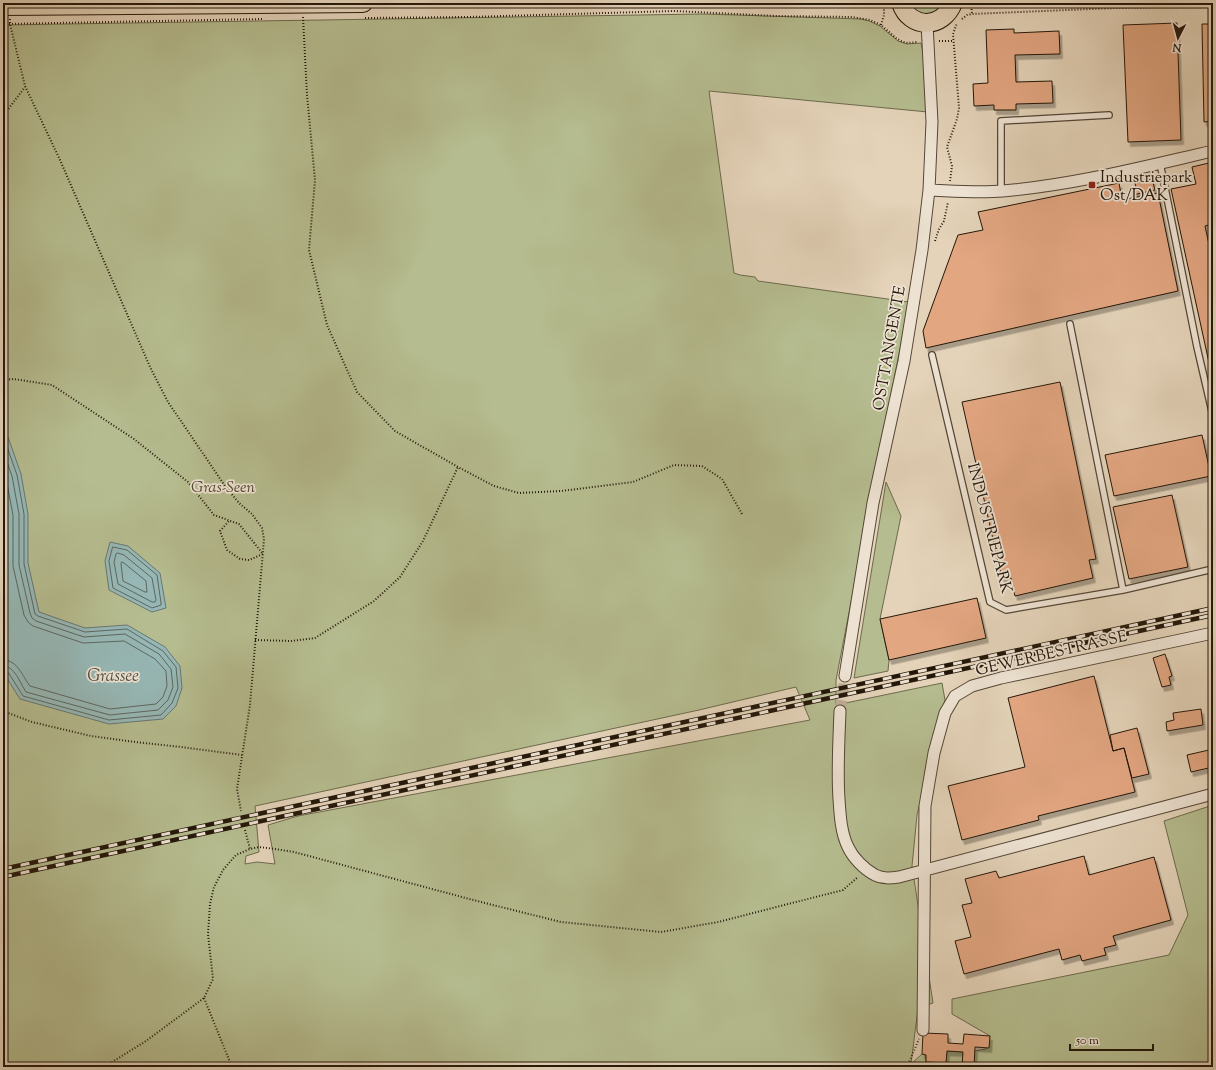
<svg xmlns="http://www.w3.org/2000/svg" width="1216" height="1070" font-family="'Sorts Mill Goudy',serif">
	<style>
		.green { fill: #b5bc8f; stroke: #6c6a4c; fill-rule: evenodd }
		.water { fill: #96b7b5; stroke: #687771 }
		.lines { fill: none; stroke-linecap: round; stroke-linejoin: round }
		.shore { stroke: #5d6760; stroke-width: 1 }
		.building { fill: #e2a681; stroke: #24170a; filter: url(#shadow) }
		.minor-tunnel { stroke: #bead96; stroke-width: 11; stroke-dasharray: 11 5.5; stroke-linecap: butt }
		.service-casing { stroke: #544636; stroke-width: 8 }
		.minor-casing { stroke: #544636; stroke-width: 13 }
		.primary-casing { stroke: #24170a; stroke-width: 20 }
		.path { stroke: #24170a; stroke-width: 2; stroke-dasharray: 1 2; stroke-linecap: butt }
		.service { stroke: #ede2d2; stroke-width: 5.5 }
		.minor { stroke: #ede2d2; stroke-width: 11 }
		.primary { stroke: #e4d3b9; stroke-width: 18 }
		.rail-casing { stroke: #24170a; stroke-width: 4.5 }
		.rail { stroke: #ede2d2; stroke-width: 3; stroke-dasharray: 9; stroke-linecap: butt }
		.poi-dot { fill: #8f2418; stroke: #ede2d2; stroke-width: 1.5 }
		.labels { text-anchor: middle; stroke-width: 3.5; stroke-linejoin: round; paint-order: stroke }
		.poi-label { font-size: 16px; fill: #24170a; stroke: #ede2d2; text-anchor: start }
		.street-label { font-size: 16px; fill: #24170a; stroke: #ede2d2 }
		.park-label { font-size: 16px; font-style: italic; fill: #504932; stroke: #ede2d2 }
		.water-label { font-size: 17px; font-style: italic; fill: #4c4f46; stroke: #ede2d2 }
	</style>
	<defs>
		<filter id="shadow"><feDropShadow dx="2.5" dy="4.5" stdDeviation="0" flood-color="#0004"/></filter>
	</defs>
	<rect width="100%" height="100%" fill="#e4d3b9"/>
	<filter id="stains"><feTurbulence type="fractalNoise" baseFrequency=".005" numOctaves="4"/><feColorMatrix values="0 0 0 0 .2 0 0 0 0 .09 0 0 0 0 .02 0 0 0 .5 -.17"/></filter>
	<radialGradient id="worn" r=".72"><stop offset=".6" stop-color="#630" stop-opacity="0"/><stop offset="1" stop-color="#630" stop-opacity=".3"/></radialGradient>
	<!-- green -->
	<path class="green" d="M909 3H945L931 15C919 15 916 13 909 3Z
		M703 14 861 19 869 21 880 26 898 41 907 44 921 43 926 66 928 112 709 91 734 273 740 275 755 277 758 281 909 302 836 680V705L942 683 945 700 917 815 912 866 933 1003 918 1008 911 1064 922 1054 926 1055V1062L946 1063 947 1051 963 1052 962 1067H3V25ZM796 687 810 720 298 816 268 825 275 864 257 862 245 864 246 856 259 852 255 806 699 710Z
		M886 482 901 516 880 619 889 660 888 671 854 678Z
		M1213 805V1067H973L974 1051 986 1049 990 1036 952 1014V999L1169 955 1188 915 1164 821Z"/>
	<!-- water -->
	<path class="water" d="M3 436 8 437 21 474 28 514V563L39 612 85 628 127 625 165 647 180 666 182 688 176 706 163 719 109 724 20 699 3 672Z
		M110 542 128 546 160 573 166 608 152 612 109 590 105 561Z"/>
	<g class="lines">
		<!-- shore -->
		<path class="shore" d="M3 440 5 441 17 475 24 514V564L35 614 38 616 85 632 127 629 163 651 176 667 178 688 172 703 161 715 109 720 23 696 8 672 3 671
			M3 451 12 476 19 514V565L30 613 32 618 36 621 84 637 125 634 159 654 171 669 173 687 168 700 158 710 110 715 26 692C20 683 15 666 3 666
			M3 469 6 478 13 515V566L24 615 28 622 33 626 83 643 124 641 155 659 166 671 167 686 163 697 156 704 110 709 30 686C22 676 18 660 3 660
			M113 547 127 550 157 575 161 603V605L152 608 113 588 109 561Z
			M118 553 124 555 152 578 156 600 155 602H152L118 584 114 562 116 554Z
			M122 562 124 563 146 581 147 592H145L123 581 121 564Z"/>
	</g>
	<!-- building -->
	<path class="building" d="M1177 23 1181 140 1128 142 1123 25Z
		M1202 24H1213V121L1204 122Z
		M1014 29V33L1059 31 1060 54 1015 55 1016 82 1052 81 1053 103 1016 104V110H994V105L974 106 973 84 988 83 986 30Z
		M1213 162V224L1205 226 1213 263V381L1171 189 1196 184 1192 167Z
		M1152 179 1155 190 1133 195 1132 189 1136 187 1135 183Z
		M1119 183 1122 200 1158 193 1178 291 926 348 923 331 958 235 983 230 978 212Z
		M1060 382 1096 559 1089 560 1093 578 1015 596 1011 578 1002 579 962 402Z
		M1202 435 1211 476 1114 496 1105 455Z
		M1172 495 1188 567 1129 579 1113 507Z
		M977 598 986 638 889 660 880 619Z
		M1165 654 1172 676 1169 677 1171 685 1162 687 1153 658Z
		M1094 676 1113 751 1124 748 1135 792 1038 816 1039 820 962 840 948 786 1025 767 1008 698Z
		M1201 709 1203 725 1167 731 1166 722 1174 720 1173 713Z
		M1137 728 1149 774 1132 778 1124 748 1113 751 1110 735Z
		M1209 750 1213 767 1191 772 1187 755Z
		M1084 856 1089 875 1154 857 1171 920 1113 936 1116 945 1104 948 1106 955 1082 961 1080 955 1062 960 1059 949 964 974 955 941 971 937 962 905 972 903 965 879 996 871 999 878Z
		M923 1033 948 1034V1043L963 1044 964 1034 990 1036 989 1048 975 1047 974 1067H962L963 1052 947 1051 946 1063 926 1062V1055L922 1054Z"/>
	<g class="lines">
		<!-- minor-tunnel -->
		<path class="minor-tunnel" d="M840 711 845 676"/>
		<!-- service casing -->
		<g class="service-casing">
			<path id="service" d="M1160 163 1197 347 1213 416
				M1001 191V121L1109 115
				M1070 324 1123 590 1213 569
				M932 355 990 602 1006 610 1123 590"/>
		</g>
		<!-- minor casing -->
		<g class="minor-casing">
			<path id="minor" d="M929 190C954 191 978 193 1003 191 1074 185 1143 167 1213 151
				M845 676 873 503 904 361 922 250 929 190 932 122 927 23
				M840 711C839 740 837 770 839 799 840 815 841 833 848 847 853 858 864 869 875 875 883 879 891 878 899 877L1213 794
				M923 1030 925 806 934 753 945 713 955 696 972 686 1001 678 1213 633"/>
		</g>
		<!-- primary casing -->
		<g class="primary-casing">
			<path id="primary" d="M901 3C910 30 943 29 953 3
				M3 6 363 3"/>
		</g>
		<!-- path -->
		<path class="path" d="M971 3 972 14
			M303 17 307 95 315 180 309 250 327 325 357 392 395 431 458 467 494 486 519 493 561 491 633 482 674 465 702 466 722 479 742 514
			M365 18 468 17 675 11 776 16 852 17 870 20 881 25 896 38 903 42 908 43 917 42
			M10 19V24L25 86 60 160 150 367 168 402 225 486 239 503 252 514 262 528 264 539 250 705 237 789 241 811
			M962 19 967 15 972 14 1116 8 1213 7
			M3 24 263 19
			M881 25 884 15V3
			M939 41H954
			M3 116 25 87
			M950 181 952 166 947 147 957 119 959 108 953 34 957 23
			M935 241 939 229 944 221 948 202
			M3 380 14 379 52 385 134 439 188 482 214 515 239 524 263 554 249 560 240 559 227 550 220 531 229 521
			M255 640 291 641 315 638 374 601 400 577 423 541 458 467
			M3 711 32 722 91 736 135 742 181 747 242 755
			M245 830 250 849
			M204 998 232 1067
			M104 1067 146 1041 204 998 213 979 208 934 210 904 214 887 223 870 236 855 250 849 259 847 275 849 294 852 477 901 561 922 661 932 718 922 843 890 858 877
			M907 1067 919 1039"/>
		<!-- service -->
		<use href="#service" class="service"/>
		<!-- minor -->
		<use href="#minor" class="minor"/>
		<!-- primary -->
		<use href="#primary" class="primary"/>
		<!-- rail casing -->
		<g class="rail-casing">
			<path id="rail" d="M3 869 1213 608
				M3 877 1213 615"/>
		</g>
		<!-- rail -->
		<use href="#rail" class="rail"/>
	</g>
	<!-- markers -->
	<rect class="poi-dot" x="1088" y="181" width="8" height="8" rx="2"/>
	<g class="labels">
		<!-- poi labels -->
		<g class="poi-label">
			<text x="1100" y="182">Industriepark<tspan x="1100" dy="18">Ost/DAK</tspan></text>
		</g>
		<!-- street labels -->
		<g class="street-label">
			<text transform="translate(888 348) rotate(-80)" y="6">OSTTANGENTE</text>
			<text transform="translate(991 528) rotate(75)" y="6">INDUSTRIEPARK</text>
			<text transform="translate(1051 652) rotate(-13)" y="6">GEWERBESTRASSE</text>
		</g>
		<!-- park labels -->
		<g class="park-label">
			<text x="223" y="492">Gras-Seen</text>
		</g>
		<!-- water labels -->
		<g class="water-label">
			<text x="113" y="681">Grassee</text>
		</g>
	</g>
	<!-- margin -->
	<rect width="1216" height="1070" fill="none" stroke="#e4d3b9" stroke-width="16"/>
	<rect x="4" y="4" width="1208" height="1062" fill="none" stroke="#24170a" stroke-width="2"/>
	<rect x="8" y="8" width="1200" height="1054" fill="none" stroke="#24170a"/>
	<!-- north arrow -->
	<g transform="translate(1178 38) rotate(186)" stroke="#ede2d2" stroke-width="3" paint-order="stroke">
	<path d="M0-3L7 15L0 10L-7 15Z" fill="#24170a"/>
	<text y="-6" font-size="11" font-weight="bold" text-anchor="middle" fill="#24170a">N</text>
	</g>
	<!-- scale -->
	<path d="M1070 1044v6h83v-6" fill="none" stroke="#24170a" stroke-width="2"/>
	<text x="1076" y="1044" font-size="12" fill="#24170a" stroke="#ede2d2" stroke-width="3" paint-order="stroke">50 m</text>
	<rect width="100%" height="100%" filter="url(#stains)"/>
	<rect width="100%" height="100%" fill="url(#worn)"/>
</svg>
